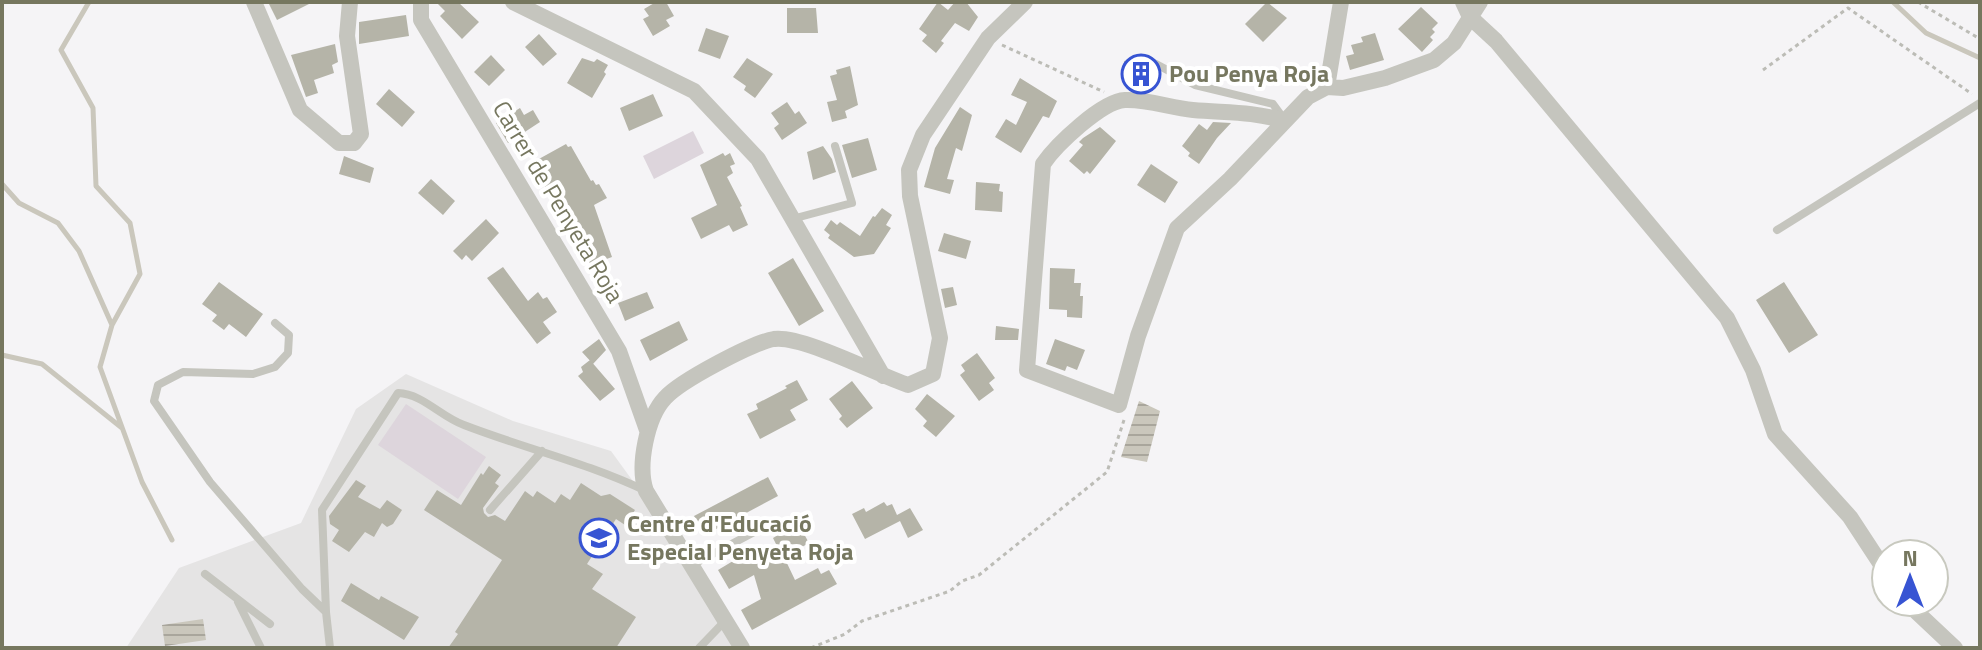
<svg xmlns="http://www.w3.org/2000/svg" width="1982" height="650" font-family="'Titillium Web',sans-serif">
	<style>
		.built { fill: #e5e4e4 }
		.garden { fill: #ddd5dc }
		.water { fill: url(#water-rules) }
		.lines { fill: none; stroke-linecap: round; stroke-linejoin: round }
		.stream { stroke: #cac7bc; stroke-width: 5 }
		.building { fill: #b5b4a8 }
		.path { stroke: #bcbcb6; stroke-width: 3; stroke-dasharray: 4 4; stroke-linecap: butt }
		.lane { stroke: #c5c5be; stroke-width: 8 }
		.street { stroke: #c5c5be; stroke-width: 16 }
		.labels { text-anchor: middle; stroke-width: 8; stroke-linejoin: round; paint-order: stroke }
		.poi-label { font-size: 24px; font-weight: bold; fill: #76775f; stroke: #fff; text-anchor: start }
		.street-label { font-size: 24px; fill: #76775f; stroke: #fff }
	</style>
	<defs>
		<pattern id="water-rules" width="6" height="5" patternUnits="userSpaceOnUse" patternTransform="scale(2)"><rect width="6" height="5" fill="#cac7bc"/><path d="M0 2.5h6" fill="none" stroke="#a9a69c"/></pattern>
	</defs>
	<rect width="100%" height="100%" fill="#f5f4f6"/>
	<!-- built -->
	<path class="built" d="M406 374 513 421 611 451 651 506 736 648H126L179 568 301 523 356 409Z"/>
	<!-- garden -->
	<path class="garden" d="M693 131 704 153 654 179 643 156Z
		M406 404 486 457 458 499 378 445Z"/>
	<!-- water -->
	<path class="water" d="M1139 401 1160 411 1147 462 1121 457Z
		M203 619 206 640 165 646 162 625Z"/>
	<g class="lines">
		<!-- stream -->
		<path class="stream" d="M89 2 61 50 93 108 96 186 130 223 140 274 112 325 100 367 142 482 172 540
			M1893 2 1926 33 1980 58
			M2 184 19 203 58 223 79 251 112 325
			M2 355 42 364 122 428"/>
	</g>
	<!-- building -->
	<path class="building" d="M268 2H313L277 20Z
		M436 2H458L479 22 462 39 440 16 445 11Z
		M656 2H666L674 16 666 20 670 26 653 36 643 19 649 16 644 9Z
		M938 2 948 10 955 2H966L978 17 969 31 955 23 941 41 944 43 936 53 922 41 927 35 919 29Z
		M1267 2 1287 18 1263 42 1245 24Z
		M1421 7 1438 23 1432 29 1435 32 1430 37 1433 40 1422 52 1398 29Z
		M787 8H816L818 33H787Z
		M406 15 409 36 359 44V22Z
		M706 28 729 36 720 59 698 51Z
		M1375 33 1384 60 1350 70 1346 56 1354 54 1351 45 1363 42 1361 37Z
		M539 34 557 54 543 66 525 47Z
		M335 44 338 62 332 65 334 73 314 80 318 93 306 97 291 55Z
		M491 55 505 70 489 86 474 72Z
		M582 58 594 62 597 59 608 65 604 72 606 74 592 98 567 83Z
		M747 58 773 74 755 98 744 90 746 86 733 77Z
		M1135 59 1149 62V81L1125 70 1124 61Z
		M850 66 858 105 845 111 847 118 832 122 827 102 837 100 830 76 837 74 836 70Z
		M1020 78 1057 101 1049 118 1043 116 1021 153 995 137 1006 119 1016 125 1027 102 1011 95Z
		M389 89 415 112 402 127 376 104Z
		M653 94 663 116 629 131 620 108Z
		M787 102 795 114 799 111 807 123 782 140 774 128 779 124 771 113Z
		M960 107 972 115 962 151 956 148 947 179 954 180 950 194 924 187 935 148Z
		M520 108 524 115 533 110 540 122 508 143 496 123Z
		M1213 122 1231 123 1217 138 1199 164 1188 156 1190 153 1182 146 1199 124 1207 130Z
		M1100 127 1116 141 1090 174 1087 171 1084 174 1069 161 1083 145 1079 142 1083 138Z
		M868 138 877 170 852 178 842 145Z
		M566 144 568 147 571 146 591 181 593 180 596 185 599 184 607 198 594 205 612 257 590 265 583 246 579 248 572 228 578 225 556 183 546 188 539 175 534 177 528 165Z
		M823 146 832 159 836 172 813 180 807 152Z
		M723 153 725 156 730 153 735 164 730 166 733 173 727 177 742 206 740 207 748 225 733 232 729 225 701 239 691 218 717 205 700 165Z
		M344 156 374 168 370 183 339 174Z
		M1151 164 1178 182 1165 203 1137 185Z
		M431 179 455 201 443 215 418 193Z
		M976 182 1000 184 999 191 1003 192 1002 212 975 210Z
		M882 208 892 215 886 225 891 228 874 254 854 257 828 238 830 235 824 230 831 220 837 225 840 222 860 236 873 216 875 217Z
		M486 219 499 233 472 261 466 255 462 260 453 251Z
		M944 233 971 241 966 259 938 251Z
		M793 258 824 311 799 326 768 273Z
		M503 267 528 301 538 292 543 299 547 297 557 312 543 322 551 333 537 344 487 278Z
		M1050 268 1075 269 1074 283H1081L1080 296H1083L1082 318 1067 317V310L1049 309Z
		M219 282 263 314 246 337 229 324 224 330 212 321 217 315 202 304Z
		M1784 282 1818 335 1789 353 1756 300Z
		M953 287 957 305 945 308 941 289Z
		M647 292 654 308 625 321 618 303Z
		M679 321 688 340 650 361 640 340Z
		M996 326 1019 329 1018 340H995Z
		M599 339 606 350 593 364 582 352Z
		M1055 339 1085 350 1077 370 1067 366 1065 371 1046 364Z
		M977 353 995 378 989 383 994 390 979 401 960 375 965 371 961 365Z
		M590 360 615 389 600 401 578 376 583 372 581 367Z
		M797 380 808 400 790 410 796 420 760 439 747 414 758 409 756 404 787 388 785 386Z
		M852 381 873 408 847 428 839 419 842 416 829 399Z
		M927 394 955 416 936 437 923 426 927 421 915 409Z
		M489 466 501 475 495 483 499 486 483 508 484 513 488 517 495 515 505 521 525 491 533 497 537 491 555 503 561 494 570 500 581 483 601 496 610 494 635 510 625 525 616 519 587 564 603 574 592 589 636 617 616 648H448L458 634 455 632 502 560 424 510 437 490 461 505 481 473 483 475Z
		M768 477 778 496 705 535 694 516Z
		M356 480 366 486 358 497 380 509 387 500 402 510 393 524 387 527 382 523 374 537 365 532 349 552 332 541 339 530 330 524 329 516Z
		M884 502 887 506 892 504 897 515 910 508 923 530 908 538 900 521 865 539 852 514 864 508 866 512Z
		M798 523 809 543 784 557 795 580 818 568 821 574 829 570 837 584 752 630 741 610 761 599 754 575 729 589 718 570 743 555 748 564 756 560 778 548 773 538Z
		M351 583 379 600 381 596 419 617 404 640 341 601Z"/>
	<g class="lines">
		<!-- path -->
		<path class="path" d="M1918 2 1980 39
			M1002 45 1104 92
			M1763 70 1848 8 1972 94
			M811 648 845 634 862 621 950 591 962 581 979 575 1107 472 1124 420"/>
		<!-- lane -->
		<path class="lane" d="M1156 64 1195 85 1273 104 1284 119
			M792 219 852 203 835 146
			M1777 230 1980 103
			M275 323 289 335 288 353 275 367 253 374 183 372 158 385 154 401 210 482 302 589 326 612 330 648
			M490 510 542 451
			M692 565 758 530
			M205 574 270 624
			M238 602 261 648
			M326 612 322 510 398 393C423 394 441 417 464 425 526 449 585 462 646 491
			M699 648 725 621"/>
		<!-- street -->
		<path class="street" d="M254 2 300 110 339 143H354L361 134 347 36 350 2
			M421 2V20L619 351 647 430
			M513 2 694 91 758 159 883 376
			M1463 2 1470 17 1496 41 1727 318 1753 370 1775 434 1850 517 1886 572
			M1327 87 1341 2
			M1285 121C1251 111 1227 113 1193 110 1171 108 1147 99 1125 100 1102 101 1056 145 1043 164L1027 370 1119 405 1138 336 1177 228 1230 179 1308 97 1327 87 1343 88 1385 78 1434 60 1454 43 1480 2
			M1906 602 1955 648
			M742 648 646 491C637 466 647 417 665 398 680 381 752 343 774 339 802 335 878 375 908 385L933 374 940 338 910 196 909 170 923 135 988 38 1025 2"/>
	</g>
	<!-- icons -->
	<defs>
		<g id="building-ring" transform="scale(2)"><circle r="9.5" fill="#fff" stroke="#3754d3" stroke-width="1.5"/><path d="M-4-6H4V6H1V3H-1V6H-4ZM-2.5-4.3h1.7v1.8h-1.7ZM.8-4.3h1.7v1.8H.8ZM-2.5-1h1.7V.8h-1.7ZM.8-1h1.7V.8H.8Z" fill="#3754d3"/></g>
		<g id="school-ring" transform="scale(2)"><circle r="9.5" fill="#fff" stroke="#3754d3" stroke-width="1.5"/><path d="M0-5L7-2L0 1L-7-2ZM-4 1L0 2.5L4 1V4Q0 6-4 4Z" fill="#3754d3"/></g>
	</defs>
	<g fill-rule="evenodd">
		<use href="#building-ring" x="1141" y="74"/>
		<use href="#school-ring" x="599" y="538"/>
	</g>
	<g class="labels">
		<!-- poi labels -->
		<g class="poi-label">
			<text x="1169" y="82">Pou Penya Roja</text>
			<text x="627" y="532">Centre d'Educació<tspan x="627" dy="28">Especial Penyeta Roja</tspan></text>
		</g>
		<!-- street labels -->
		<g class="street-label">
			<text transform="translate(558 202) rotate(59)" y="8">Carrer de Penyeta Roja</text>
		</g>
	</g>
	<!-- border -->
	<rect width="1982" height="650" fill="none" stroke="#76775f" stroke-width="8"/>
	<!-- north arrow -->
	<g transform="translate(1910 578)"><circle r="38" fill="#ffffff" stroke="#c8c9bf" stroke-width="2"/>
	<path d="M0-6L14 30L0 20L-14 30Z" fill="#3754d3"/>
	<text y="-12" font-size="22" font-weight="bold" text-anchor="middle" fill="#76775f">N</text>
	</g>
</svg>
